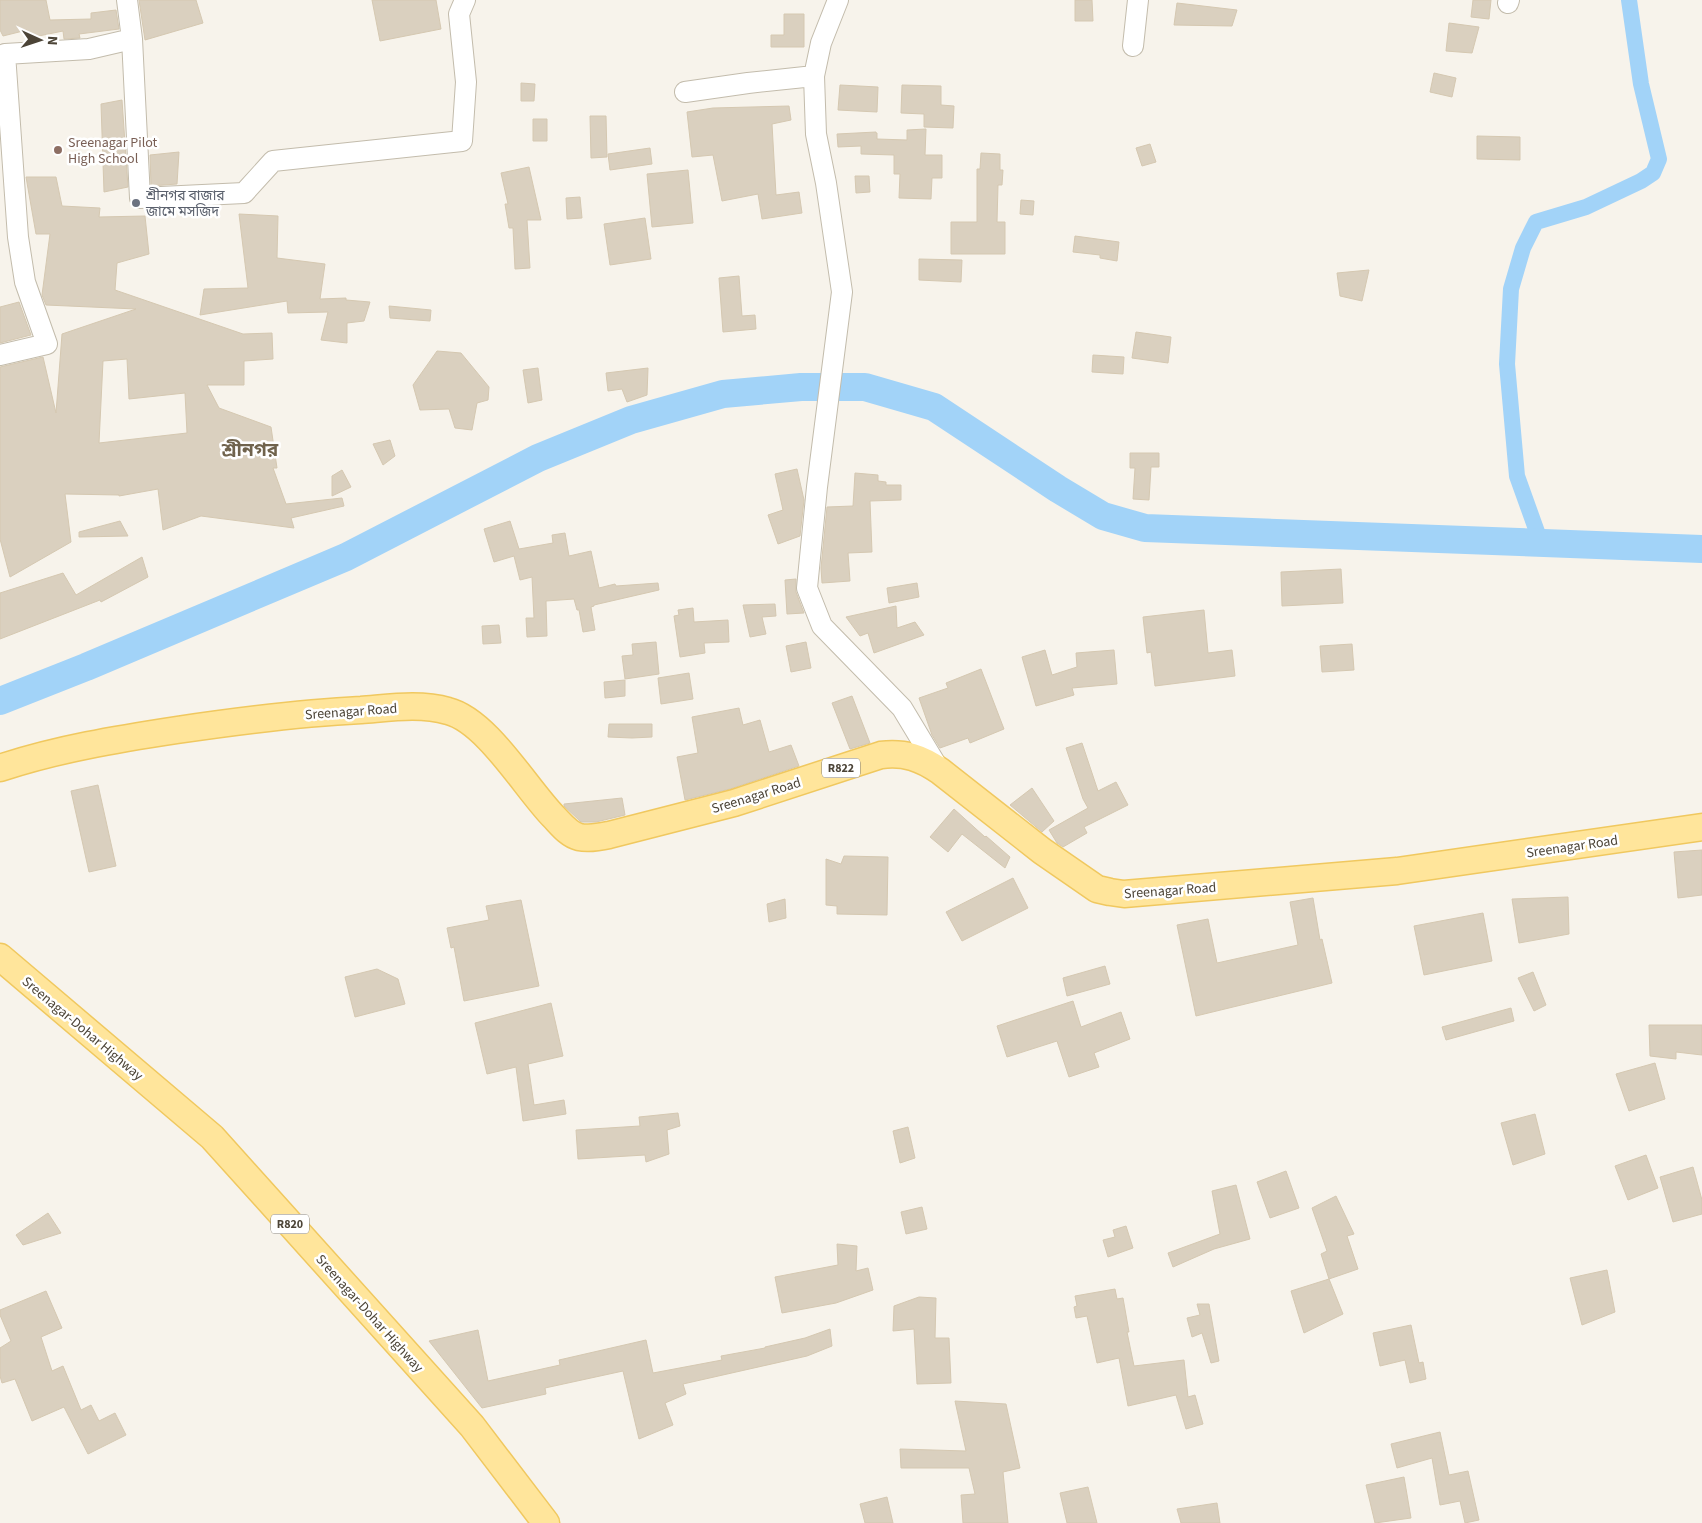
<svg xmlns="http://www.w3.org/2000/svg" width="1702" height="1523" font-family="'Source Sans 3','Noto Sans Bengali',sans-serif">
	<style>
		.lines { fill: none; stroke-linecap: round; stroke-linejoin: round }
		.canal { stroke: #a2d3f8; stroke-width: 16 }
		.river { stroke: #a2d3f8; stroke-width: 28 }
		.building { fill: #dad0bf; stroke: #d5c8b1; fill-rule: evenodd }
		.minor-casing { stroke: #c3bcac; stroke-width: 22 }
		.major-casing { stroke: #f0c85f; stroke-width: 29 }
		.minor { stroke: #fff; stroke-width: 20 }
		.major { stroke: #ffe59b; stroke-width: 26 }
		.education-dot { fill: #8d6e63; stroke: #fff; stroke-width: 2 }
		.worship-dot { fill: #6b7280; stroke: #fff; stroke-width: 2 }
		.labels { text-anchor: middle; stroke-width: 5; stroke-linejoin: round; paint-order: stroke }
		.shield { fill: #fff; stroke: #827c73; stroke-width: 1 }
		.shield-label { font-size: 12px; font-weight: bold; fill: #4c4437 }
		.education-label { font-size: 14px; fill: #785e54; stroke: #fff; text-anchor: start }
		.worship-label { font-size: 14px; fill: #5b616d; stroke: #fff; text-anchor: start }
		.street-label { font-size: 14px; fill: #4c4437; stroke: #fff }
		.district-label { font-size: 19px; font-weight: bold; fill: #70634d; stroke: #fff }
	</style>
	<rect width="100%" height="100%" fill="#f7f3eb"/>
	<g class="lines">
		<!-- canal -->
		<path class="canal" d="M1541 543 1517 476 1507 364 1511 289 1523 248 1536 222 1586 207 1641 181 1653 173 1659 159 1641 84 1629 0"/>
		<!-- river -->
		<path class="river" d="M0 701 86 667 346 557 538 458 631 420 723 394 801 387H865L934 407 1058 489 1103 516 1145 528 1702 549"/>
	</g>
	<!-- building -->
	<path class="building" d="M0 0H46L50 20 91 19V13L116 10 119 29 79 34 80 38 64 39 63 31 29 38 27 30 3 36 0 30Z
		M139 0H196L203 23 145 40Z
		M372 0H436L441 29 380 41Z
		M1075 0H1092L1093 21H1075Z
		M1473 0H1491L1489 19 1471 17Z
		M1177 3 1237 10 1232 26 1174 25Z
		M784 14H804V47H771V35H784Z
		M1449 23 1479 27 1472 53 1446 51Z
		M1434 73 1456 78 1452 97 1430 92Z
		M521 83 535 84 534 101H521Z
		M840 85 878 87 877 112 838 110Z
		M902 85 941 86V105L954 106 953 128 924 127V114L901 113Z
		M122 100 128 187 104 192 101 104Z
		M789 106 791 120 772 124 776 195 799 192 802 213 762 219 758 194 722 201 713 155 692 157 687 112 713 108Z
		M590 116H606L607 157 591 158Z
		M533 119H547V141H533Z
		M926 129 925 155H942V178H932L931 199 899 198 900 174H894V155L861 154V146L838 147 837 134 876 132V133H877V139L907 140V130Z
		M1477 136 1520 137V160L1477 159Z
		M1150 144 1156 162 1142 166 1136 148Z
		M650 148 652 164 610 170 608 154Z
		M179 152 177 184 151 186 150 155Z
		M981 153 1000 154V170H1003L1002 185H998L997 222H1005V254H951V222H977V169H980Z
		M529 167 541 220H527L530 268 515 269 513 228H509L505 204H508L501 173Z
		M688 170 693 223 652 227 647 174Z
		M855 176H869L870 192 856 193Z
		M26 177H56L62 206 100 208 99 217 145 216 149 254 117 263 115 290 243 334 272 333 273 359 244 361V385H207L219 408 271 427 277 468H273L286 504 342 498 344 506 291 518 294 528 201 516 163 530 158 489 119 496V495L65 494 71 542 10 577 0 539V367L43 357 56 413 62 334 136 309 46 305 42 295 50 234H36ZM127 359 129 399 185 393 187 433 99 443 103 361Z
		M580 197 582 218 567 219 566 198Z
		M1021 200 1034 201 1033 215 1020 214Z
		M239 214 278 216 277 258 325 264 320 299 346 298V300L370 302 364 321 347 323V343L321 340 328 312 288 313 287 301 200 315 204 289 248 288Z
		M645 218 651 259 610 265 604 224Z
		M1075 236 1119 242 1117 261 1100 258V255L1073 252Z
		M919 259 962 260 961 282 919 280Z
		M1369 270 1362 301 1340 296 1337 273Z
		M739 276 742 316 755 315 756 329 723 332 719 278Z
		M19 302 31 335 0 343V307Z
		M389 306 431 310 430 321 390 318Z
		M1136 332 1171 337 1168 363 1132 358Z
		M437 351 461 353 489 387 488 400 477 403 472 430 455 428 449 409 420 410 413 385Z
		M1093 355 1124 357 1123 374 1092 372Z
		M538 368 542 400 528 403 523 370Z
		M648 368 647 395 627 402 622 389 608 391 606 373Z
		M390 440 395 456 383 465 373 444Z
		M1130 453H1159V467H1151L1149 500 1133 499 1135 468H1130Z
		M797 469 804 500 800 536 778 544 768 515 783 510 775 474Z
		M342 470 351 487 332 496V476Z
		M855 473 878 475V481L886 482V485H901V500L870 501 872 552 848 553 850 581 822 583 821 568 827 507 853 506Z
		M120 521 128 536 79 537V532Z
		M510 521 519 549 553 543 552 535 565 533 569 556 591 551 599 588 615 584 616 586 658 583 659 590 594 605V606L591 607 595 630 583 632 579 610H577L574 599 546 601 547 636 527 637 526 618H534L532 577 520 580 514 556 494 562 484 529Z
		M142 557 148 577 101 602 100 600 0 639V593L63 573 76 595Z
		M1341 569 1343 603 1282 606 1281 572Z
		M796 579V592L804 613 787 614 785 580Z
		M917 583 919 597 889 603 887 588Z
		M775 604 776 616 762 617 766 634 750 637 743 605Z
		M896 606 897 628 915 622 924 635 874 653 868 633 860 636 846 617Z
		M693 608 694 622 728 620 729 642 704 643 705 653 680 657 674 616 679 615 678 610Z
		M1204 610 1208 653 1232 650 1235 676 1155 686 1151 652 1147 653 1143 617Z
		M499 625 501 643 483 644 482 626Z
		M656 642 659 674 625 679 622 656 633 655 632 644Z
		M806 642 811 668 791 672 786 646Z
		M1352 644 1354 670 1322 672 1320 646Z
		M1045 650 1052 675 1077 667 1076 653 1114 650 1117 684 1072 688 1074 695 1036 706 1022 657Z
		M981 669 1004 729 970 743 968 738 940 748 932 735 919 698 948 688 946 683Z
		M689 673 693 699 661 704 658 678Z
		M625 680V696L605 698 604 682Z
		M852 696 870 743 850 749 832 703Z
		M739 708 743 725 760 720 769 752 791 745 799 766 730 789 685 800 677 757 698 753 692 717Z
		M609 724H652V737L632 738 608 737Z
		M1082 743 1098 791 1116 782 1128 805 1084 827 1087 833 1063 847 1057 843 1049 830 1088 808 1083 799 1066 748Z
		M98 785 116 866 89 872 71 791Z
		M1032 788 1054 821 1042 832 1010 805Z
		M622 798 625 815 596 822H581L564 806V804Z
		M954 809 985 837 986 836 1010 857 1005 868 962 834 948 852 930 837Z
		M1702 850V895L1678 898 1674 852Z
		M844 856 888 857 887 915 837 914V906L826 905V859L841 864Z
		M1013 878 1028 908 962 941 946 912Z
		M1568 897 1569 934 1519 943 1512 899Z
		M1313 898 1320 940 1322 939 1332 983 1196 1016 1177 925 1208 919 1217 963 1298 945 1290 902Z
		M785 899 786 918 769 922 767 904Z
		M521 900 539 986 464 1001 454 947 451 948 447 928 489 920 486 906Z
		M1483 913 1492 961 1424 975 1414 926Z
		M1105 966 1110 984 1067 996 1063 978Z
		M377 969 398 979 405 1004 355 1017 345 977Z
		M1533 972 1546 1005 1534 1011 1518 978Z
		M1073 1001 1081 1027 1121 1012 1130 1039 1094 1053 1099 1067 1069 1077 1057 1041 1007 1057 997 1026Z
		M551 1003 563 1056 528 1064 534 1105 564 1100 566 1114 523 1121 516 1067 487 1074 475 1023Z
		M1511 1008 1514 1021 1446 1040 1442 1027Z
		M1649 1025H1702V1055L1676 1052V1059L1650 1056Z
		M1655 1063 1665 1099 1629 1111 1616 1074Z
		M678 1113 680 1126 667 1130 669 1154 646 1162 645 1155 578 1159 576 1130 640 1126 639 1117Z
		M1535 1114 1545 1154 1513 1165 1501 1123Z
		M908 1127 915 1158 900 1163 893 1131Z
		M1646 1155 1658 1188 1628 1200 1615 1166Z
		M1693 1167 1702 1200V1214L1673 1222 1660 1177Z
		M1286 1171 1299 1208 1270 1218 1257 1182Z
		M1236 1185 1250 1239 1214 1249 1173 1267 1168 1253 1220 1234 1212 1191Z
		M1336 1196 1354 1234 1347 1236 1358 1269 1329 1279 1321 1254 1327 1251 1312 1208Z
		M922 1207 927 1229 906 1234 901 1212Z
		M48 1213 61 1233 23 1245 16 1235Z
		M1126 1226 1133 1248 1108 1257 1103 1240 1115 1237 1113 1230Z
		M837 1244 857 1246 856 1271 868 1268 873 1290 836 1303 782 1313 775 1277 838 1265Z
		M1607 1270 1615 1312 1582 1325 1570 1278Z
		M1329 1279 1343 1314 1304 1333 1291 1291Z
		M1115 1289 1117 1299 1123 1298 1129 1332H1127L1134 1366 1184 1360 1188 1397 1195 1395 1203 1424 1186 1429 1176 1395 1128 1406 1119 1358 1097 1363 1087 1316 1076 1318 1074 1307 1077 1306 1075 1296Z
		M46 1291 62 1328 41 1337 52 1371 63 1366 81 1410 91 1405 99 1421 115 1413 126 1435 88 1454 64 1407 32 1421 15 1379 2 1383 0 1376V1348L11 1341 0 1315V1310Z
		M919 1297 936 1298 935 1338H949L951 1383 917 1384 914 1329 893 1331 894 1306Z
		M1197 1304H1209L1219 1361 1211 1363 1202 1333 1192 1337 1187 1318 1200 1315Z
		M1411 1325 1419 1363 1423 1362 1426 1379 1410 1383 1405 1360 1380 1366 1373 1333Z
		M830 1329 832 1346 807 1356 683 1384 686 1394 665 1403 673 1425 639 1439 623 1371 545 1388 546 1394 482 1408 429 1341 478 1330 488 1381 560 1365 559 1360 646 1340 653 1373 722 1360 721 1356 765 1348V1347L805 1338Z
		M955 1401 1006 1404 1020 1468 1003 1472 1008 1523H963L961 1495 975 1494 969 1468H901L900 1449 966 1451Z
		M1440 1432 1449 1475 1468 1471 1479 1520 1465 1523 1460 1501 1440 1505 1432 1458 1397 1468 1391 1444Z
		M1404 1477 1411 1518 1375 1523 1366 1485Z
		M1088 1487 1097 1523H1067L1060 1493Z
		M887 1497 893 1523H865L860 1504Z
		M1217 1503 1220 1523H1181L1177 1509Z"/>
	<g class="lines">
		<!-- minor casing -->
		<g class="minor-casing">
			<path id="minor" d="M127 0 132 39 140 198 244 193 273 161 462 141 466 82 459 14 465 0
				M838 0 821 43 814 76 816 134 826 183 842 292 817 487 807 588 822 626 902 708 940 771
				M1508 3 1509 0
				M1133 46 1138 0
				M685 92 748 83 814 76
				M0 355 47 344 25 282 18 237 5 54 89 49 132 39"/>
		</g>
		<!-- major casing -->
		<g class="major-casing">
			<path id="major" d="M0 768C57 749 118 739 177 730 238 721 300 713 361 710 389 708 420 703 448 711 487 721 525 787 553 816 561 824 568 834 579 837 589 839 600 837 609 835L734 803 881 755C905 752 921 758 940 771L1042 851 1097 889 1110 892 1124 894 1397 871 1702 827
				M0 957 212 1137 472 1426 546 1523"/>
		</g>
		<!-- minor -->
		<use href="#minor" class="minor"/>
		<!-- major -->
		<use href="#major" class="major"/>
	</g>
	<!-- markers -->
	<circle class="education-dot" cx="58" cy="150" r="5"/>
	<circle class="worship-dot" cx="136" cy="203" r="5"/>
	<g class="labels">
		<!-- shield labels -->
		<g class="shield">
			<rect x="822" y="758.5" width="38" height="19" rx="4"/>
			<rect x="271" y="1214.5" width="38" height="19" rx="4"/>
		</g>
		<g class="shield-label">
			<text x="841" y="772">R822</text>
			<text x="290" y="1228">R820</text>
		</g>
		<!-- education labels -->
		<g class="education-label">
			<text x="68" y="147">Sreenagar Pilot<tspan x="68" dy="16">High School</tspan></text>
		</g>
		<!-- worship labels -->
		<g class="worship-label">
			<text x="146" y="200">শ্রীনগর বাজার<tspan x="146" dy="16">জামে মসজিদ</tspan></text>
		</g>
		<!-- street labels -->
		<g class="street-label">
			<text transform="translate(351 711) rotate(-4)" y="5">Sreenagar Road</text>
			<text transform="translate(756 795) rotate(-17)" y="5">Sreenagar Road</text>
			<text transform="translate(1572 846) rotate(-8)" y="5">Sreenagar Road</text>
			<text transform="translate(1170 890) rotate(-4)" y="5">Sreenagar Road</text>
			<text transform="translate(83 1028) rotate(40)" y="5">Sreenagar-Dohar Highway</text>
			<text transform="translate(370 1313) rotate(48)" y="5">Sreenagar-Dohar Highway</text>
		</g>
		<!-- district labels -->
		<g class="district-label">
			<text x="250" y="456">শ্রীনগর</text>
		</g>
	</g>
	<!-- north arrow -->
	<g transform="translate(40 40) rotate(93)" stroke="#ffffff" stroke-width="4" paint-order="stroke">
	<path d="M0-4L9 19L0 12L-9 19Z" fill="#4c4437"/>
	<text y="-8" font-size="14" font-weight="bold" text-anchor="middle" fill="#4c4437">N</text>
	</g>
</svg>
